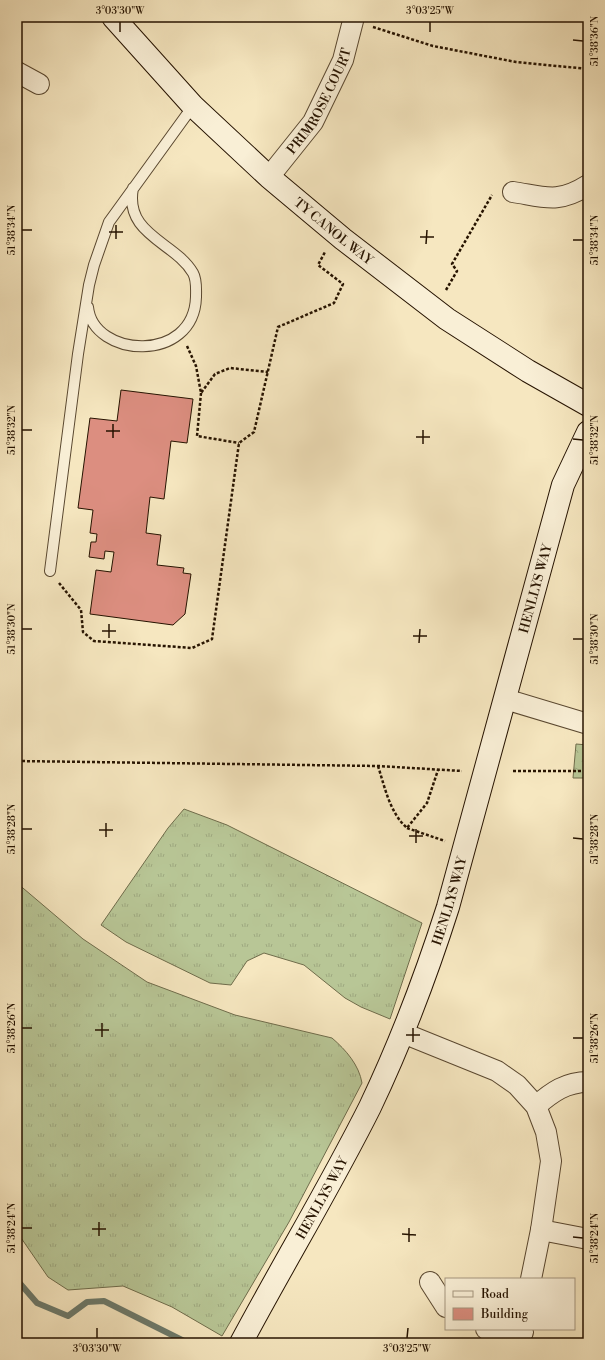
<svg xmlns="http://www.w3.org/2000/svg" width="605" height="1360" font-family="'Libre Bodoni',serif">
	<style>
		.grass { fill: url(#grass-tufts); stroke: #6f6c4b }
		.forest { fill: url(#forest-crowns); stroke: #6f6c4b }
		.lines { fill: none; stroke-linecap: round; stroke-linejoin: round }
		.stream { stroke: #6d7a6b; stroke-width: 6 }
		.building { fill: #dc8e80; stroke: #261300 }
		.lane-casing { stroke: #5a4830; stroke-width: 12 }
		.street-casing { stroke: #5a4830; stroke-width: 22 }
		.secondary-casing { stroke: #261300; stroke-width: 24 }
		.path { stroke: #261300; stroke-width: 2.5; stroke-dasharray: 3 2; stroke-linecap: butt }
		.lane { stroke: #f9efd6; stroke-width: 10 }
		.street { stroke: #f9efd6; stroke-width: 20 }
		.secondary { stroke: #f9efd6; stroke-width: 22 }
		.ticks { fill: none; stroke: #261300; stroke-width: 1.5 }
		.labels { text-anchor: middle; stroke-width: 3.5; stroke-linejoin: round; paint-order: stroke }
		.street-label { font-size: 13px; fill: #261300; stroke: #f9efd6 }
		.neatline { fill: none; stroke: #261300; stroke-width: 1.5 }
		.ticks-label { font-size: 10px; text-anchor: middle; fill: #261300 }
	</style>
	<defs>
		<pattern id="grass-tufts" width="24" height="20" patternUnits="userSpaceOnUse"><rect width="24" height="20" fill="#b8c696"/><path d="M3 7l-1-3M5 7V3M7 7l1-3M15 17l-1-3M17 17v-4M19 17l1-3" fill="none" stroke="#9ea980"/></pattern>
		<pattern id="forest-crowns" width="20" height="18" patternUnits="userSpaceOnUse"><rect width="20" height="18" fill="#b8c696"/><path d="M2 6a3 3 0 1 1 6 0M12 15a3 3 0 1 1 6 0" fill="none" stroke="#9ea980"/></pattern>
	</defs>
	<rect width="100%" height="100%" fill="#f6e7c0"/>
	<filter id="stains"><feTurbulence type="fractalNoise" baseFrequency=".005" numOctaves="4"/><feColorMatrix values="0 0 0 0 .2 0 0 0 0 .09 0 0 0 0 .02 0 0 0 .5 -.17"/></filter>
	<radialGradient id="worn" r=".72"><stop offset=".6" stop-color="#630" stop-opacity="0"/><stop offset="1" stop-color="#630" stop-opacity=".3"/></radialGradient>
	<!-- grass -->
	<path class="grass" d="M184 809 227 825 422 923 390 1019 361 1007 345 998 304 965 264 953 247 961 231 985 210 983 126 942 101 925 168 828Z
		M17 883 83 939 147 982 235 1015 332 1038C346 1050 359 1065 362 1083L289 1222 222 1336 172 1307 123 1286 68 1290 48 1277 17 1232Z"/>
	<!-- forest -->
	<path class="forest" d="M576 744 588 745V778H573Z"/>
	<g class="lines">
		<!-- stream -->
		<path class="stream" d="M17 1280 37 1303 68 1316 87 1302 104 1301 188 1343"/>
	</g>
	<!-- building -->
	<path class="building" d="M121 390 193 399 187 443 171 441 164 499 150 497 146 533 161 535 157 565 184 568 183 573 191 574 185 614 173 625 90 614 96 570 111 572 114 552 105 551 104 559 89 557 91 542H96L97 534 90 533 93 510 78 508 90 418 117 421Z"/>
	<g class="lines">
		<!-- lane casing -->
		<g class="lane-casing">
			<path id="lane" d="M88 307C93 358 194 364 196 297 196 290 197 280 193 273 175 242 124 235 133 188
				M50 571 78 354 89 285 94 265 109 222 193 106"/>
		</g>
		<!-- street casing -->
		<g class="street-casing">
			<g id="street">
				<path d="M17 72 39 84"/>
				<path id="s1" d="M269 177 313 122 343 60 354 17"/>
				<path d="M513 192C545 197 558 204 588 185"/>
				<path d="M505 699 588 724"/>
				<path d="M403 1033 497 1071 517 1085 536 1106 546 1132 551 1161 541 1230 531 1279"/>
				<path d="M536 1106C552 1092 566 1082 588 1082"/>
				<path d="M541 1230 588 1239"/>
				<path d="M430 1282 446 1307"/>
				<path d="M486 1329 523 1332"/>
			</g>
		</g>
		<!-- secondary casing -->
		<g class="secondary-casing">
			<g id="secondary">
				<path id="s2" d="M113 17 193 106 269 177 343 239 447 319 528 371 588 405"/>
				<path id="s3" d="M241 1343C283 1264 330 1187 370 1107 401 1042 426 976 448 907L563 485 588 432"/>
			</g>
		</g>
		<!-- path -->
		<path class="path" d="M373 27 433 46 516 62 588 69
			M446 290 457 271 452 264 492 195
			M187 346 196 366 201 393 215 374 230 368 268 372
			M201 393 197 436 239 443
			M59 583 81 610 83 632 94 641 192 648 212 639 239 443 254 432 278 327 334 303 343 284 318 265 325 252
			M17 761 378 766 462 771
			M378 766C385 788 390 813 407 828L427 803 438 770
			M513 771H588
			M407 828 445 841"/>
		<!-- lane -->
		<use href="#lane" class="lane"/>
		<!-- street -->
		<use href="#street" class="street"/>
		<!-- secondary -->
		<use href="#secondary" class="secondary"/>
	</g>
	<!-- ticks -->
	<path class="ticks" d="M120 32V22M430 32V22M573 40 583 41M22 230H32M109 232H123M420 237H434M116 239V225M573 240H583M426 244 427 230M22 430H32M106 431H120M416 437H430M113 438V424M573 439 583 440M423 444V430M22 629H32M102 631H116M413 636H427M109 638V624M573 639H583M419 643 420 629M22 829H32M99 830H113M409 836H423M106 837V823M573 838 583 839M416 843V829M22 1028H32M95 1030H109M406 1035H420M102 1037V1023M573 1038H583M413 1042V1028M22 1228H32M92 1229H106M402 1234 416 1235M99 1236V1222M573 1237 583 1238M409 1242V1228M97 1338V1328M407 1338 408 1328"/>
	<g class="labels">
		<!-- street labels -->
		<g class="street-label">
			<text dy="5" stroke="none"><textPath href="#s1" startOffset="92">PRIMROSE COURT</textPath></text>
			<text dy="5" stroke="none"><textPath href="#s2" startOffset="308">TY CANOL WAY</textPath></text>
			<text dy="5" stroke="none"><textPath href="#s3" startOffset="814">HENLLYS WAY</textPath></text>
			<text dy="5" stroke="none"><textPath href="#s3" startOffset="490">HENLLYS WAY</textPath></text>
			<text dy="5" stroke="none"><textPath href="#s3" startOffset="166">HENLLYS WAY</textPath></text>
		</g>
	</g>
	<!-- margin -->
	<rect width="605" height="1360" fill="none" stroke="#f6e7c0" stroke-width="44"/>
	<!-- legend -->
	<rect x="445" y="1278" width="130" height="52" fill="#f9efd6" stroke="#a59780"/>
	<rect x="453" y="1291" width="20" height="6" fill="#f9efd6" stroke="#a59780"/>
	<text x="481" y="1298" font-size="12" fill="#261300">Road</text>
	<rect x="453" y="1308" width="20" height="12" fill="#dc8e80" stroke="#a59780"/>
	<text x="481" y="1318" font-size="12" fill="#261300">Building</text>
	<rect x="22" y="22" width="561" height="1316" class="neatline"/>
	<g class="ticks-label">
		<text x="120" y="14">3°03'30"W</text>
		<text x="430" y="14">3°03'25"W</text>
		<text transform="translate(594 41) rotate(-90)" y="4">51°38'36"N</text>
		<text transform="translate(11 230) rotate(-90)" y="4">51°38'34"N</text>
		<text transform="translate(594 240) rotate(-90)" y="4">51°38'34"N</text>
		<text transform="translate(11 430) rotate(-90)" y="4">51°38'32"N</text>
		<text transform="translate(594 440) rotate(-90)" y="4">51°38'32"N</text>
		<text transform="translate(11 629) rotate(-90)" y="4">51°38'30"N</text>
		<text transform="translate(594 639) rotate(-90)" y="4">51°38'30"N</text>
		<text transform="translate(11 829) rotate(-90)" y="4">51°38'28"N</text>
		<text transform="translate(594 839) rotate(-90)" y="4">51°38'28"N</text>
		<text transform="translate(11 1028) rotate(-90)" y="4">51°38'26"N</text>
		<text transform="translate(594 1038) rotate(-90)" y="4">51°38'26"N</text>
		<text transform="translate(11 1228) rotate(-90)" y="4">51°38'24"N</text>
		<text transform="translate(594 1238) rotate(-90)" y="4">51°38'24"N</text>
		<text x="97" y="1352">3°03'30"W</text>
		<text x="407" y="1352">3°03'25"W</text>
	</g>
	<rect width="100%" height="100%" filter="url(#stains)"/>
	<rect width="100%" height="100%" fill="url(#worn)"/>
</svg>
